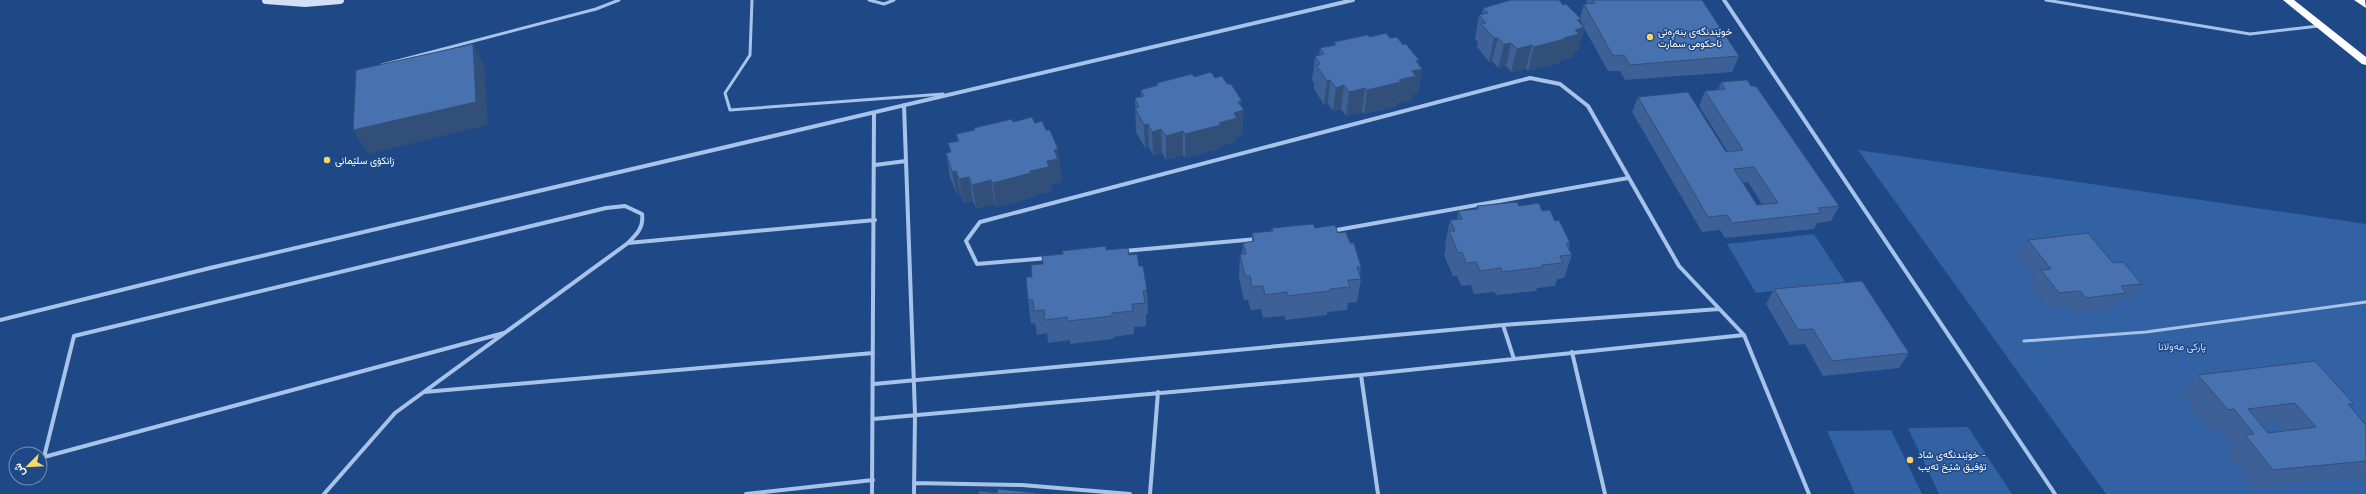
<svg xmlns="http://www.w3.org/2000/svg" width="2366" height="494" font-family="Mulish,Vazirmatn,sans-serif">
	<style>
		.green { fill: #3261a4 }
		.lines { fill: none; stroke-linecap: round; stroke-linejoin: round }
		.lane { stroke: #a8c3ea; stroke-width: 3 }
		.street { stroke: #a8c3ea; stroke-width: 4 }
		.secondary { stroke: #d3e1f8; stroke-width: 8 }
		.highway { fill: #fff; fill-rule: evenodd }
		.wall { fill: #3d6196; fill-rule: evenodd }
		.shaded-wall { fill: #324f7a }
		.building { fill: #4771af; stroke: #324f7a; fill-rule: evenodd }
		.poi-dot { fill: #f9d567; stroke: #1f4886; stroke-width: 1.5 }
		.labels { text-anchor: middle; stroke-width: 3; stroke-linejoin: round; paint-order: stroke }
		.poi-label { font-size: 10px; fill: #fff; stroke: #1f4886; text-anchor: start }
		.park-label { font-size: 10px; fill: #ccdef8; stroke: #1f4886 }
	</style>
	<rect width="100%" height="100%" fill="#1f4886"/>
	<!-- green -->
	<path class="green" d="M1858 150 2366 224V494H2106Z
		M1814 234 1846 283 1756 293 1727 244Z
		M1968 427 2012 494H1939L1908 428Z
		M1891 430 1922 494H1855L1827 431Z"/>
	<g class="lines">
		<!-- lane -->
		<path class="lane" d="M752 0 750 55 725 93 730 110 943 94
			M869 0 884 4 894 0
			M2046 0 2250 34 2319 26
			M382 65 596 9 619 0
			M2024 341 2146 332 2366 302"/>
		<!-- street -->
		<path class="street" d="M1724 0 2055 494
			M904 105 915 414 914 494
			M875 165 906 161
			M1331 231 1628 178
			M628 243 875 220
			M1124 251 1257 239
			M1048 258 977 264 966 241 980 222 1530 78 1560 84 1588 106 1679 266 1744 335 1809 494
			M0 320 210 268 1353 0
			M1503 325 1514 359
			M1572 352 1605 494
			M1361 375 1378 494
			M874 384 1503 325 1719 309
			M424 392 873 353
			M873 419 1361 375 1744 335
			M914 483 1022 485 1130 494
			M324 494 395 413 628 243C637 234 644 227 642 214L625 206 606 208 74 336 44 457 504 333
			M746 494 873 480
			M872 494 874 113
			M1150 494 1158 392"/>
		<!-- secondary -->
		<path class="secondary" d="M266 0 305 3 340 0"/>
		<!-- highway -->
		<path class="highway" d="M2283 0H2294L2366 57V65L2362 64Z
			M2354 0H2365L2366 8Z"/>
	</g>
	<!-- wall -->
	<path class="wall" d="M1587 0H1702L1739 56 1732 72 1625 80 1620 71H1608L1584 28 1578 51 1574 52 1573 57 1560 61 1559 63 1528 71 1526 68 1511 72 1506 66 1498 68 1492 61 1489 62 1477 47 1478 43 1475 39 1479 15H1482L1483 8 1563 5 1580 18 1584 4H1586ZM1580 20 1584 27 1580 22Z
		M1370 37 1390 38 1403 45 1419 60 1418 64 1422 69 1418 93 1413 94 1412 100 1397 103V106L1364 114 1362 112 1346 116 1341 109 1333 111 1328 104 1324 105 1314 89V83L1312 80 1315 56 1319 55 1320 48 1334 45V42Z
		M1194 77 1215 78 1242 107 1243 134 1236 136V142L1220 146V148L1185 158 1183 155 1166 160 1162 153 1153 155 1149 147 1145 148 1136 132 1135 98 1141 97V90L1157 86V83Z
		M1721 82 1839 206 1831 221 1817 223 1814 229 1725 238 1720 230 1702 232 1632 112 1638 97 1726 152H1728L1699 106 1705 91 1718 90ZM1748 182 1762 204 1757 205 1743 183Z
		M1013 122 1035 123 1046 130 1058 149 1061 172 1060 173 1061 182 1051 185 1052 191 1034 195V197L996 207 995 204 976 208 973 201 963 203 961 194 957 195 950 177 946 153H950L948 143 958 141 956 134 974 130V128Z
		M1477 206H1519L1542 211 1555 221 1570 243 1569 249 1572 255 1564 278 1557 279 1555 286 1537 288 1536 291 1496 295 1494 292 1474 294 1471 285 1461 286 1457 276H1453L1444 255 1446 246 1445 244 1450 220 1457 219 1458 211 1476 209Z
		M1272 228H1315L1338 233 1350 243 1361 267 1360 275 1361 279 1357 302 1348 303 1347 310 1327 312V315L1285 320V316L1263 318 1261 309 1251 310 1248 300H1244L1239 278 1240 254H1242L1243 243 1252 242V233L1271 231Z
		M2028 240 2113 263 2142 284 2130 299 2121 300 2114 308 2075 313 2069 306 2048 308 2029 285 2035 278 2017 255Z
		M1106 250 1129 255 1147 290 1148 314H1146V326L1134 327V334L1113 337V339L1070 344V340L1048 343 1047 333 1037 335 1035 323 1031 324 1028 300 1032 277 1043 264Z
		M1774 289 1909 353 1899 368 1823 376 1805 344 1790 345 1766 304Z
		M2198 375 2354 404 2350 407 2365 424H2366V477L2254 488 2226 453 2232 447 2215 428 2210 429 2180 394ZM2276 422 2284 431 2268 433 2260 423Z"/>
	<!-- shaded-wall -->
	<path class="shaded-wall" d="M1581 19 1578 29 1584 27 1578 51 1574 52 1573 57 1560 61 1559 63 1528 71 1534 47 1564 38 1577 20Z
		M1494 38H1498L1492 61 1489 62Z
		M1511 43 1506 66 1498 68 1504 44Z
		M473 44 485 68 488 125 368 154 353 130Z
		M1532 45 1526 68 1511 72 1517 49Z
		M1419 60 1417 70 1422 69 1418 93 1413 94 1412 100 1397 103V106L1364 114 1367 90 1399 80 1412 71 1416 61Z
		M1330 80 1328 104 1324 105 1327 81Z
		M1344 85 1341 109 1333 111 1336 88Z
		M1365 88 1362 112 1346 116 1349 92Z
		M1242 101 1241 111 1244 110 1243 134 1236 136V142L1220 146V148L1185 158V134L1234 113 1238 102Z
		M1148 124 1149 147 1145 148 1144 125Z
		M1161 129 1162 153 1153 155 1152 132Z
		M1183 131V155L1166 160V136Z
		M1058 149 1061 172 1060 173 1061 182 1051 185 1052 191 1034 195V197L996 207 993 183 1030 171 1047 161 1054 150Z
		M956 171 961 194 957 195 952 172Z
		M969 177 973 201 963 203 959 179Z
		M991 180 995 204 976 208 972 185Z"/>
	<!-- building -->
	<path class="building" d="M1511 0H1559L1563 5 1566 4 1581 19 1577 20 1584 27 1575 30 1579 34 1564 38 1565 39 1534 47 1532 45 1517 49 1511 43 1504 44 1498 38H1494L1481 24 1486 23 1479 15 1488 13 1483 8Z
		M1593 0H1702L1739 56 1630 65 1624 55 1613 56 1584 4 1595 3Z
		M1386 33 1390 38 1397 37 1403 45 1406 44 1419 60 1416 61 1422 69 1412 71 1416 76 1399 80 1401 82 1367 90 1365 88 1349 92 1344 85 1336 88 1330 80 1327 81 1316 65 1320 64 1315 56 1324 54 1320 48 1336 45 1334 42 1367 35 1370 37Z
		M473 44 476 102 353 130 356 70Z
		M1211 72 1215 78 1222 76 1227 84H1231L1242 101 1238 102 1244 110 1234 113 1237 118 1219 123 1221 125 1185 134 1183 131 1166 136 1161 129 1152 132 1148 124 1144 125 1135 108 1139 107 1135 98 1144 96 1141 90 1158 85 1157 83 1192 74 1194 77Z
		M1747 80 1751 86H1756L1839 206 1818 208 1821 213 1732 223 1727 215 1708 217 1638 97 1688 92 1726 152 1743 150 1705 91 1725 89 1721 82ZM1754 167 1778 203 1757 205 1734 169Z
		M1032 117 1035 123 1042 121 1046 130H1050L1058 149 1054 150 1058 159 1047 161 1049 167 1030 171 1031 173 993 183 991 180 972 185 969 177 959 179 956 171 952 172 946 153 951 152 948 143 959 141 956 134 975 130 974 128 1012 119 1013 122Z
		M1517 202 1519 206 1539 203 1542 211 1550 210 1555 221 1559 220 1570 243 1566 244 1572 255 1560 256 1563 263 1542 265 1543 267 1502 272 1501 268 1480 271 1476 262 1466 263 1462 252 1458 253 1449 231H1455L1450 220 1462 219 1458 211 1478 209 1477 206Z
		M1313 224 1315 228 1335 225 1338 233 1346 232 1350 243H1354L1361 267H1357L1361 279 1348 280 1350 287 1330 289V291L1287 296V292L1265 295 1263 286 1252 287 1250 276H1245L1240 254H1246L1243 243 1254 241 1252 233 1273 231 1272 228Z
		M2088 233 2113 263 2123 262 2142 284 2121 286 2126 293 2086 298 2080 291 2059 293 2041 270 2051 269 2028 240Z
		M1106 246V250L1128 248 1129 255 1137 254 1139 266H1143L1147 290 1143 291 1145 303 1132 304 1133 311 1112 313V316L1068 321 1067 317 1045 320 1044 310 1034 311 1033 300H1028L1026 277H1032L1031 265 1043 264 1042 256 1063 254 1062 251Z
		M1862 281 1909 353 1832 361 1813 329 1798 330 1774 289Z
		M2315 361 2354 404H2348L2365 424H2366V461L2273 470 2245 435 2254 434 2234 409 2228 410 2198 375ZM2295 403 2316 427 2268 433 2248 409Z
		M998 489 1036 493V494H978L979 491 997 493Z"/>
	<!-- markers -->
	<g class="poi-dot">
		<circle cx="1650" cy="37" r="4"/>
		<circle cx="327" cy="160" r="4"/>
		<circle cx="1910" cy="460" r="4"/>
	</g>
	<g class="labels">
		<!-- poi labels -->
		<g class="poi-label">
			<text x="1658" y="35">خوێندنگەی بنەڕەتی<tspan x="1658" dy="12">ناحکومی سمارت</tspan></text>
			<text x="335" y="164">زانکۆی سلێمانی</text>
			<text x="1918" y="458">خوێندنگەی شاد -<tspan x="1918" dy="12">تۆفیق شێخ تەیب</tspan></text>
		</g>
		<!-- park labels -->
		<g class="park-label">
			<text x="2182" y="350">پارکی مەولانا</text>
		</g>
	</g>
	<!-- north arrow -->
	<g transform="translate(28 466) rotate(246)"><circle r="19" fill="#1f4886" stroke="#7991b6"/>
	<path d="M0-3L7 15L0 10L-7 15Z" fill="#f9d567"/>
	<text y="-6" font-size="11" font-weight="bold" text-anchor="middle" fill="#ffffff">ش</text>
	</g>
</svg>
